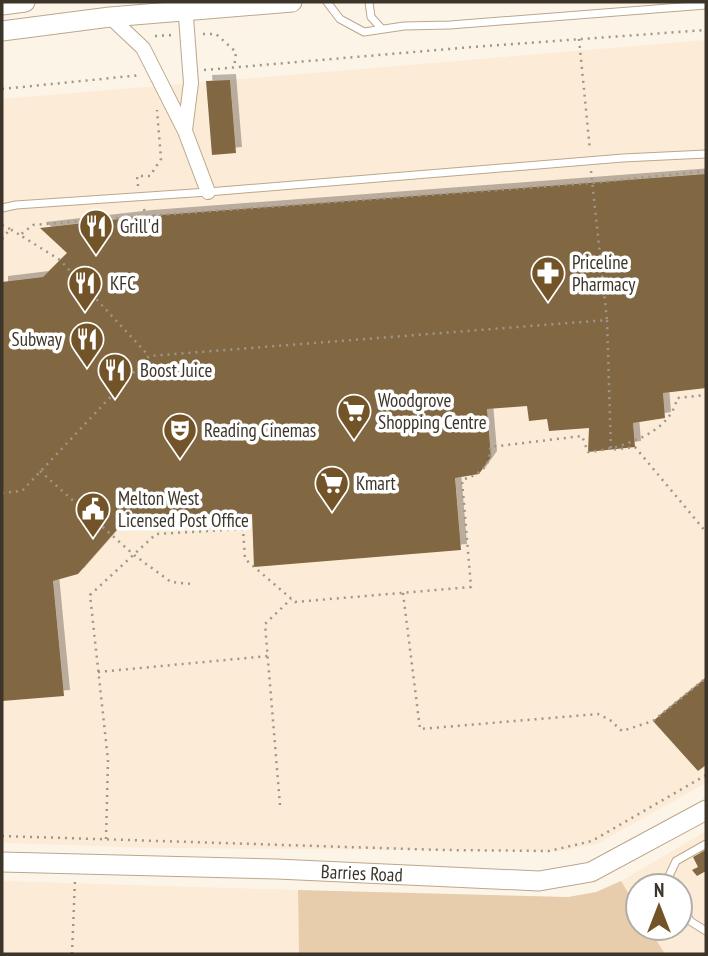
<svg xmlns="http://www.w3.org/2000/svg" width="708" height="956" font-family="'PT Sans Narrow',sans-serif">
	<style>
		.built { fill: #fcebd6 }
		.green { fill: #e7cdab }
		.building { fill: #826743; filter: url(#shadow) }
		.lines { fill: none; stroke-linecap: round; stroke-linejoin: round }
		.lane-casing { stroke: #bca78b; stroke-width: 9 }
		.street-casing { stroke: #bca78b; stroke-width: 16 }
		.secondary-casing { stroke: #bca78b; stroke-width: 21 }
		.path { stroke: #9f968a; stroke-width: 2.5; stroke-dasharray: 2 5; stroke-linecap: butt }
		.lane { stroke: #fff; stroke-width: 7 }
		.street { stroke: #fff; stroke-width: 14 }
		.secondary { stroke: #fff; stroke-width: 19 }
		.labels { text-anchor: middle; stroke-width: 7; stroke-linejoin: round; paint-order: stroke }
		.poi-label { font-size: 19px; fill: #3d3529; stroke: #fff; text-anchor: start }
		.street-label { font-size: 19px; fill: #3d3529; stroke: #fff }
	</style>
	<defs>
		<filter id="shadow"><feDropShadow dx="6" dy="-6" stdDeviation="0" flood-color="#0004"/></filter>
	</defs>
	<rect width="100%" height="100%" fill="#fdf4e8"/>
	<!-- built -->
	<path class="built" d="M706 40V783L597 844 561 851 159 848 2 843V99Z
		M706 831V954H665L649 928H680V886H638V909L621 881Z
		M2 881 298 890 299 954H2Z"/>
	<!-- green -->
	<path class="green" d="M621 881 638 909V928H649L665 954H299L298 890 568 897 596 892Z"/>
	<!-- building -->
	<path class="building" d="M230 80 236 153 212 155 206 81Z
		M706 174V388L663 393 665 418 633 423 635 447 588 452 589 428 549 431 547 419 529 421 527 406 487 409 491 457 479 474 455 478 461 550 254 567 252 514 122 524 78 574 53 581 64 696 2 701V282L43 277 67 253 40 228 146 216Z
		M706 678V765L698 771 653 721Z
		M706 850V871L697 876 692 870 698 867 693 857Z"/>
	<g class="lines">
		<!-- lane casing -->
		<g class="lane-casing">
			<path id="lane" d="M327 2 340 19 364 32 404 26 450 25 706 5
				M369 2 371 17 381 28
				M2 208 16 205 208 192 623 158 706 154
				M674 886 669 876 676 861 706 844
				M680 900 690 921 706 931"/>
		</g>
		<!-- street casing -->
		<g class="street-casing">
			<path id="street" d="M110 17 143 48 185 131 208 192
				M185 130 191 83 185 4"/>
		</g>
		<!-- secondary casing -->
		<g class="secondary-casing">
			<g id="secondary">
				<path d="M2 5 25 2"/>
				<path d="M2 31 110 17 292 2"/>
				<path id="s1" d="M2 862 277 869 539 881 591 872 706 810"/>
			</g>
		</g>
		<!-- path -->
		<path class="path" d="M203 34H216L236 52 234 68
			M155 36 172 35
			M579 39 590 150
			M204 70 472 47 706 30
			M2 89 141 75
			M591 171 607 320
			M138 186 137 176H150L161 159 157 110
			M144 209 146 216 33 225 20 235 60 260 149 356
			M146 216 592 183 706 171
			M2 225 10 229
			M2 239 10 229 20 235
			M40 471 134 555 171 582 192 584
			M2 493 22 491 149 356 607 320 611 450 635 447 706 532
			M403 593 420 729 598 714 610 720 622 731 653 721 706 678
			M98 672 268 656
			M280 805 265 624 291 599
			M2 836 442 850 549 851 592 841 706 775
			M106 839 108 760 90 595 156 534 243 529 245 559 295 602 471 587 462 480C480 474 491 467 490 447L582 436 588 452C619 449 671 434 677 398L706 395
			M72 954 75 880"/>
		<!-- lane -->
		<use href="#lane" class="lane"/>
		<!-- street -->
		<use href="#street" class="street"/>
		<!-- secondary -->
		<use href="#secondary" class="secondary"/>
	</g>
	<!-- icons -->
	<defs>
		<g id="restaurant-pin" transform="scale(1.75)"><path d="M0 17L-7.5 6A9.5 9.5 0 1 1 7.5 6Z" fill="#735429" stroke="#fff"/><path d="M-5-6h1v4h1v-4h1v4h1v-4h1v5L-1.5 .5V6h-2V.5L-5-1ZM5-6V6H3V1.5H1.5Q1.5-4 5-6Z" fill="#fff"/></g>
		<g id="pharmacy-pin" transform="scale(1.75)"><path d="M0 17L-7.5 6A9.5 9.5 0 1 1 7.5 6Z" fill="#735429" stroke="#fff"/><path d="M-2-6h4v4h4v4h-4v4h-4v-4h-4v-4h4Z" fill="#fff"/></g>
		<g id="supermarket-pin" transform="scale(1.75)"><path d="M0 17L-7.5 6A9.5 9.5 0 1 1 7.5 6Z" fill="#735429" stroke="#fff"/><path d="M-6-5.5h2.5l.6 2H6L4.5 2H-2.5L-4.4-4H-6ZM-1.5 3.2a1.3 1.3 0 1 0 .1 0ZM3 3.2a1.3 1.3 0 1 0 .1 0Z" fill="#fff"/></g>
		<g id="theatre-pin" transform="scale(1.75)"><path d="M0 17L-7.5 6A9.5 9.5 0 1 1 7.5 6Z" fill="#735429" stroke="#fff"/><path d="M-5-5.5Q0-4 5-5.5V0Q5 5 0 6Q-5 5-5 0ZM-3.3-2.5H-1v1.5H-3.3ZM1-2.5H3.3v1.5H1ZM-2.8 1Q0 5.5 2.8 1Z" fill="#fff"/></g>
		<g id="civic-pin" transform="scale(1.75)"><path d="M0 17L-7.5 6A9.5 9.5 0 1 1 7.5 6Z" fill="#735429" stroke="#fff"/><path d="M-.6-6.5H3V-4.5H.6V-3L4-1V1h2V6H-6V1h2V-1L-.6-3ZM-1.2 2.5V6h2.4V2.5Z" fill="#fff"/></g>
	</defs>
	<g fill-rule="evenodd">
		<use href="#restaurant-pin" x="96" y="226"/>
		<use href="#pharmacy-pin" x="548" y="273"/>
		<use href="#restaurant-pin" x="85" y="283"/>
		<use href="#restaurant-pin" x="87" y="339"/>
		<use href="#restaurant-pin" x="115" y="370"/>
		<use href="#supermarket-pin" x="354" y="411"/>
		<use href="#theatre-pin" x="180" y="430"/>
		<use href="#supermarket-pin" x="332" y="483"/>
		<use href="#civic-pin" x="93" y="509"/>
	</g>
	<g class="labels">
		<!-- poi labels -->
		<g class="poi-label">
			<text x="120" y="233">Grill'd</text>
			<text x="572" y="269">Priceline<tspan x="572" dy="22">Pharmacy</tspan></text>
			<text x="110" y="290">KFC</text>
			<text x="62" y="346" text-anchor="end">Subway</text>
			<text x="140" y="377">Boost Juice</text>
			<text x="378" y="407">Woodgrove<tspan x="378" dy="22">Shopping Centre</tspan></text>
			<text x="204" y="437">Reading Cinemas</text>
			<text x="356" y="490">Kmart</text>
			<text x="118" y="505">Melton West<tspan x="118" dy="22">Licensed Post Office</tspan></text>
		</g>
		<!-- street labels -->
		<g class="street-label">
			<text dy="7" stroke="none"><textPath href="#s1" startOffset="360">Barries Road</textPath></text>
		</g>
	</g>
	<!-- border -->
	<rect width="708" height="956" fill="none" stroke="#3d3529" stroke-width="7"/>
	<!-- north arrow -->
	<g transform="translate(659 907)"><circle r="33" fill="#ffffff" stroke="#b1aea9" stroke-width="2"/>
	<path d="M0-5L12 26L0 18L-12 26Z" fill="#735429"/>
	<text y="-10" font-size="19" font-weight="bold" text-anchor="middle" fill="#3d3529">N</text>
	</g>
</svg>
